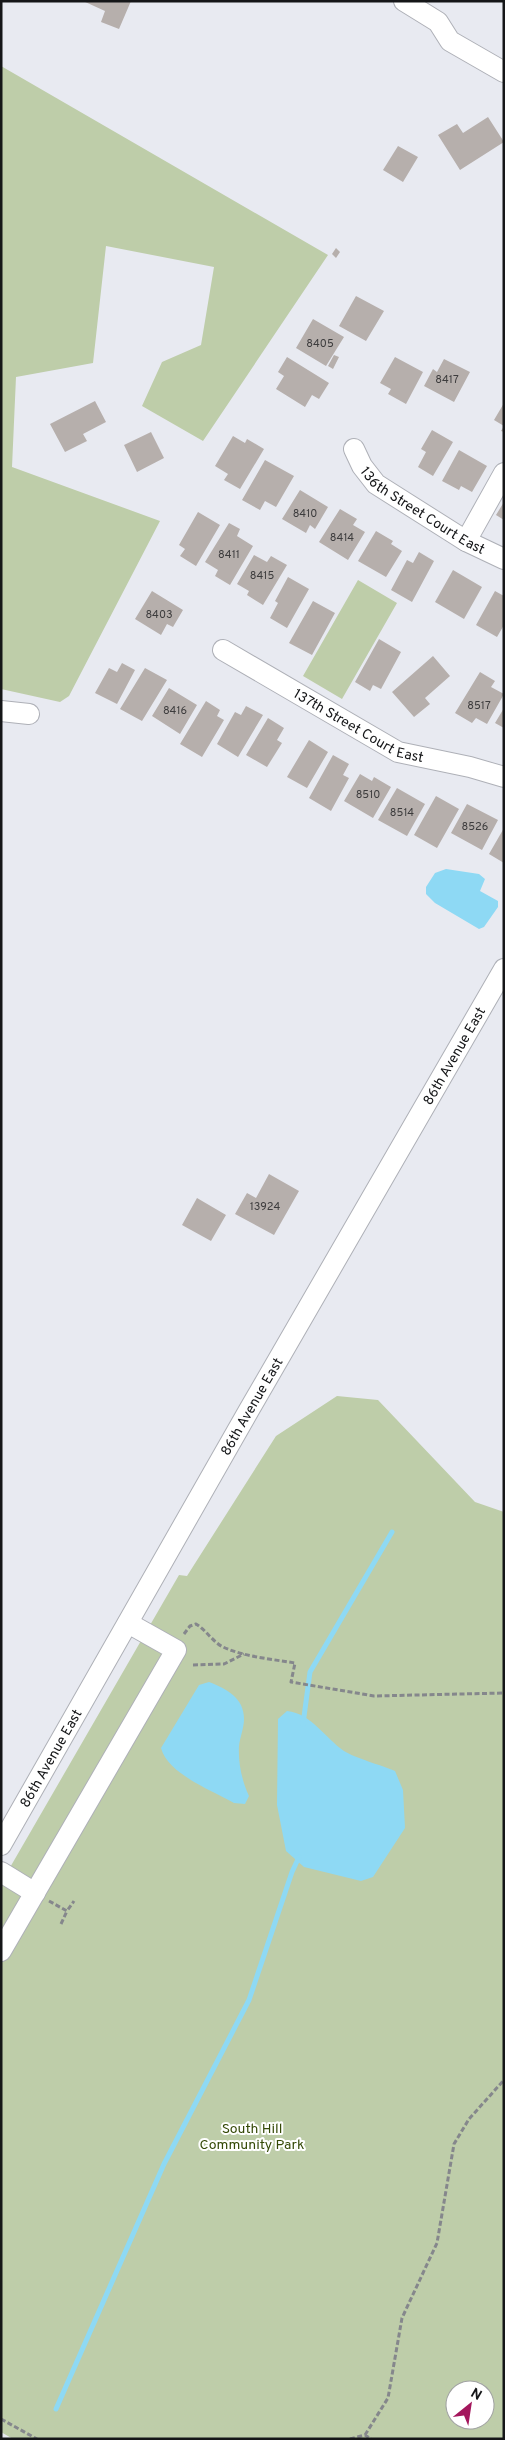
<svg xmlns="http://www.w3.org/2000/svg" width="505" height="2440" font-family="Overpass,sans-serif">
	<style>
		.green { fill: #becda9; fill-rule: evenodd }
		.water { fill: #8ed9f4 }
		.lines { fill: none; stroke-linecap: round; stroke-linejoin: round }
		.stream { stroke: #8ed9f4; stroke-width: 5 }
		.building { fill: #b6afac }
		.minor-casing { stroke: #aeb0b7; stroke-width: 22 }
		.path { stroke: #85878c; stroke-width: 3; stroke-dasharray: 5 2.5; stroke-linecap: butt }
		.minor { stroke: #fff; stroke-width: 20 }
		.labels { text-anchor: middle; stroke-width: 4; stroke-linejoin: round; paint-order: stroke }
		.number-label { font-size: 11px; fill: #3d3c3d }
		.street-label { font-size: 14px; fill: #151618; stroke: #fff }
		.park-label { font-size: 14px; fill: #344906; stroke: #fff }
	</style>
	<rect width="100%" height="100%" fill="#e8eaf1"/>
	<!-- green -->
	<path class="green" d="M1 66 328 255 203 441 142 406 162 362 201 345 214 267 106 246 93 363 16 377 12 467 160 521 69 696 60 702 1 689Z
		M358 580 397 603 342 699 303 676Z
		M337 1396 378 1400 475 1502 504 1512V2439H13L1 2432V1883L179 1575 187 1576 276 1436ZM455 2390H485V2420H455Z"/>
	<!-- water -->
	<path class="water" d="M446 869 479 874 485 879 480 891 498 901V907L484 927 479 929 435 903 426 894V887L435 873Z
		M209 1682C227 1689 244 1698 244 1719 244 1728 240 1737 239 1746 238 1763 242 1781 249 1796L245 1804 234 1803C211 1790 168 1774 161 1748L199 1685Z
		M287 1711C312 1714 324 1737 344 1751 355 1758 381 1765 395 1771L403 1790 405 1828 373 1877 361 1881 304 1867 286 1851 277 1805 278 1719Z"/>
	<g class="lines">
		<!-- stream -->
		<path class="stream" d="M303 1724 310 1672 392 1532
			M56 2409 164 2164 249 2000 292 1872 299 1857"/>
	</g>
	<!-- building -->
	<path class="building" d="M83 1H131L119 29 101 22 105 11Z
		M488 117 504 142 460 170 438 135 457 124 463 133Z
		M398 146 418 157 403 182 383 170Z
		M336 248 340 252 336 258 332 254Z
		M356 296 384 311 366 341 339 326Z
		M313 319 344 337 326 366 296 348Z
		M334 355 339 357 333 369 328 366Z
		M287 357 329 383 319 399 312 395 305 407 276 389 284 376 278 372Z
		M395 357 423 372 406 404 388 394 391 389 380 383Z
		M444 359 470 372 454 402 424 386 433 369 437 372Z
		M95 401 106 422 83 434 87 441 65 452 50 424Z
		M504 403V432L501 431 504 426 494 420Z
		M432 430 453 442 433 476 418 467 426 452 421 449Z
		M151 432 164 458 137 472 124 445Z
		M233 436 245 443 247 439 264 449 240 489 224 480 228 474 215 466Z
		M459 450 487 466 472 492 461 486 459 490 442 481Z
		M265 460 294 476 276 507 265 501 260 510 242 500Z
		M300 490 328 507 315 529 310 525 306 533 282 519Z
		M504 502V520L496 515Z
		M340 509 357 519 353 525 365 532 348 560 319 542Z
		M198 512 220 525 196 566 180 556 185 549 179 545Z
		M229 523 240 529 237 536 253 546 230 585 215 576 218 570 205 562Z
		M376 531 393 541 391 544 402 551 386 577 358 561Z
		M419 552 434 561 412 602 391 590 407 560 413 563Z
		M254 555 267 562 271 556 287 565 263 605 247 595 249 591 237 584Z
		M453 570 482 587 464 619 435 602Z
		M288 577 309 589 287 628 270 618 278 603 275 601Z
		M152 591 183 610 173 627 167 624 161 635 135 619Z
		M495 591 504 596V625L497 637 476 625Z
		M313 601 335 613 312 655 289 643Z
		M379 639 401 652 381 689 373 685 370 691 355 682Z
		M433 656 450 676 425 698 430 704 414 717 392 692Z
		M122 663 135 670 117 704 95 693 109 668 117 672Z
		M145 668 167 680 142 721 120 709Z
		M480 672 495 681 491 687 504 694 487 724 476 718 472 723 455 713Z
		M169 688 197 705 180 734 152 716Z
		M206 701 220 710 217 716 224 720 202 757 180 744Z
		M246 706 263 715 238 757 217 744 235 712 241 715Z
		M504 708V728L495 723Z
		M268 718 284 728 277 740 282 743 267 767 246 755Z
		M309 740 328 752 307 788 287 777Z
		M333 755 349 764 343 775 349 778 331 811 309 798Z
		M360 774 372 781 374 777 391 787 373 818 344 801Z
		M397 788 425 804 407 836 378 820Z
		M436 796 459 809 437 848 414 835Z
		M467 804 498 820 482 850 451 833Z
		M504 828V863L489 854Z
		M269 1174 299 1191 274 1235 235 1214 247 1193 256 1198Z
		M197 1198 226 1215 211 1241 182 1225Z"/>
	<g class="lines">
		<!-- minor casing -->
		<g class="minor-casing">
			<g id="minor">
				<path d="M404 1 438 22 450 41 504 72"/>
				<path id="s1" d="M354 449 362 466 376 484 466 541 504 559"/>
				<path d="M466 541 504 473"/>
				<path id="s2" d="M223 650 398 752 470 767 504 777"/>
				<path d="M1 711 29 714"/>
				<path id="s3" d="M1 1845 249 1410 504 969"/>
				<path d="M1 1872 35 1893"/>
				<path d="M1 1951 176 1650 128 1623"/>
			</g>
		</g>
		<!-- path -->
		<path class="path" d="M184 1634 190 1626 196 1624C206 1630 213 1642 223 1647 245 1657 271 1659 295 1663L291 1682 374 1696 504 1693
			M193 1665 224 1664 244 1654
			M49 1901 67 1911 74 1901
			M61 1924 67 1911
			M1 2419 37 2439
			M365 2435 388 2398 402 2318 437 2243 454 2144 469 2119 504 2080
			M350 2439 365 2435 371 2439"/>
		<!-- minor -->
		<use href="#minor" class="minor"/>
	</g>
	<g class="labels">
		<!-- number labels -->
		<g class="number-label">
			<text x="320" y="347">8405</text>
			<text x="447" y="383">8417</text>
			<text x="305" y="517">8410</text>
			<text x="342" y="541">8414</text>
			<text x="229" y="558">8411</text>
			<text x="262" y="579">8415</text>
			<text x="159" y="618">8403</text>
			<text x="479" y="709">8517</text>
			<text x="175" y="714">8416</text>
			<text x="368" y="798">8510</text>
			<text x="402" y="816">8514</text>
			<text x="475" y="830">8526</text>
			<text x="265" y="1210">13924</text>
		</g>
		<!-- street labels -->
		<g class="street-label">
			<text dy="5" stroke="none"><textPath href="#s1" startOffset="95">136th Street Court East</textPath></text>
			<text dy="5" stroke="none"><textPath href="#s2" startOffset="156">137th Street Court East</textPath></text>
			<text dy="5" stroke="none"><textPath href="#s3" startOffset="910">86th Avenue East</textPath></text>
			<text dy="5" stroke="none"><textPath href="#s3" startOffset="505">86th Avenue East</textPath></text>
			<text dy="5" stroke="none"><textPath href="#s3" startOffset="100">86th Avenue East</textPath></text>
		</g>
		<!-- park labels -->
		<g class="park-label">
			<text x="252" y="2133">South Hill<tspan x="252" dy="16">Community Park</tspan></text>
		</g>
	</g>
	<!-- border -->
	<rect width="505" height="2440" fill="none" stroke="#151618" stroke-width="5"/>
	<!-- north arrow -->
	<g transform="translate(470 2405) rotate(30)"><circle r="24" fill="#ffffff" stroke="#a1a2a3"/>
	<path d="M0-4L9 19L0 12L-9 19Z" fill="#a4175d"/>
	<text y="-8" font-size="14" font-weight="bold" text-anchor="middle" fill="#151618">N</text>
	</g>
</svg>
